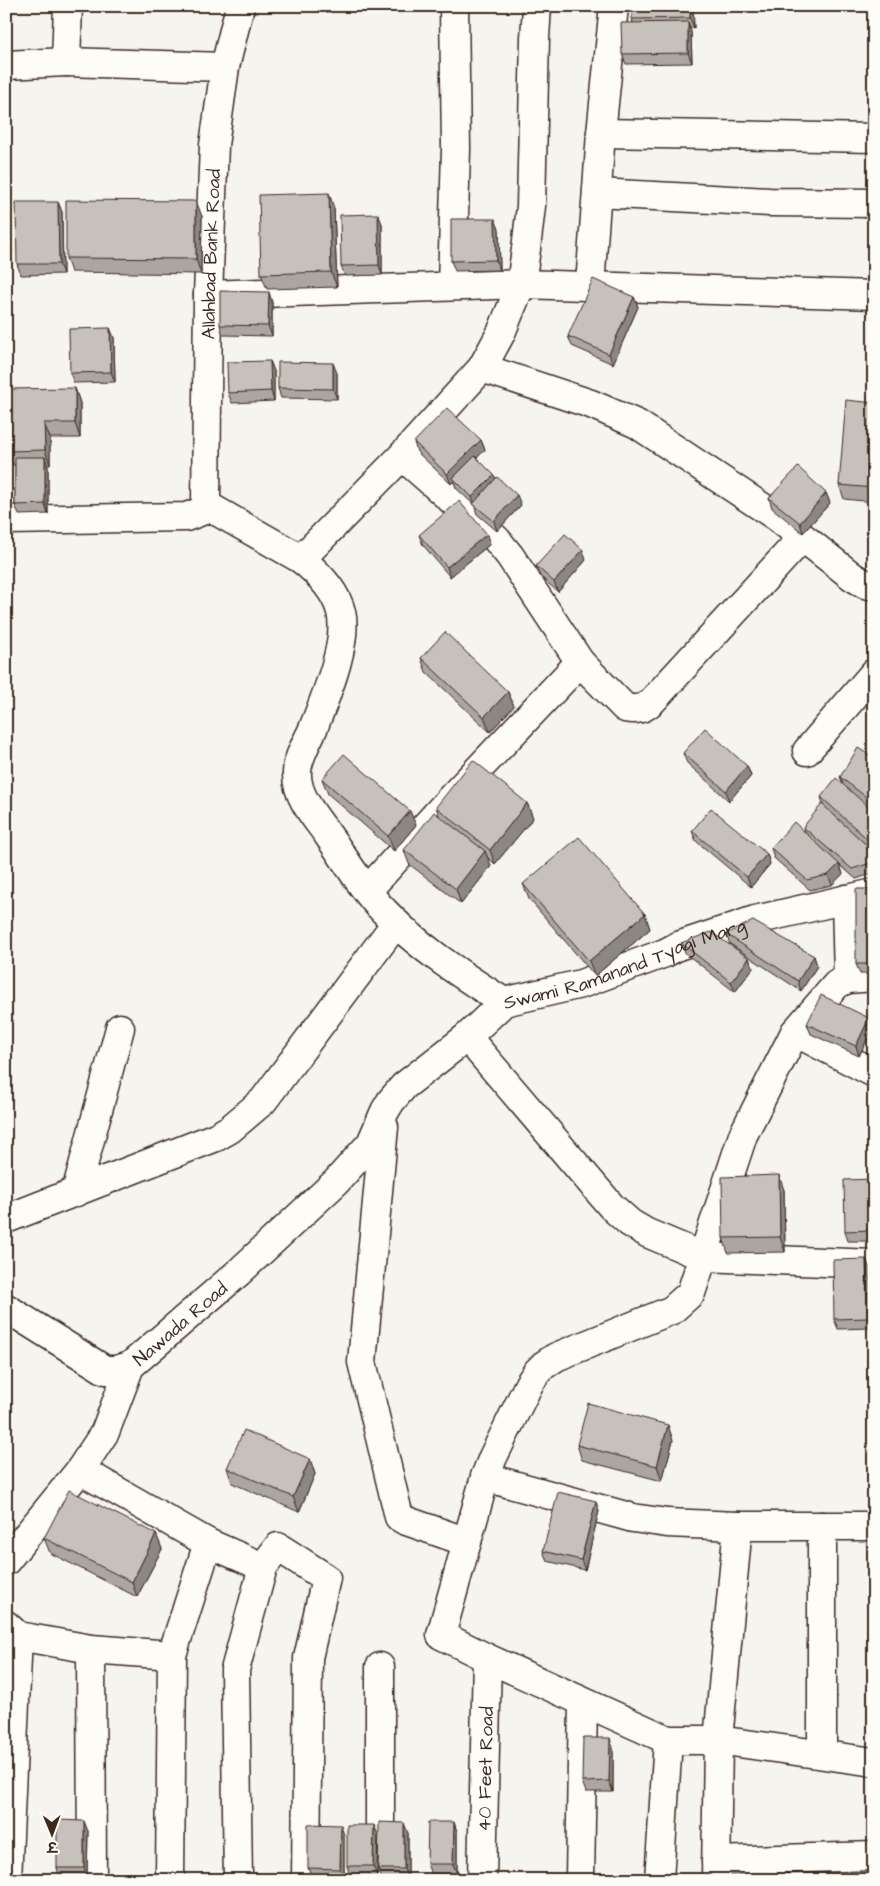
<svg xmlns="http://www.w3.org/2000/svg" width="880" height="1886" font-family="'Architects Daughter','Playpen Sans Deva',sans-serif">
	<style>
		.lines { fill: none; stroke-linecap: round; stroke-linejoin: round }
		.minor-casing { stroke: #3b2a1e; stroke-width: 31 }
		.minor { stroke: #fdfcf7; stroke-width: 28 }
		.wall { fill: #aba6a1; stroke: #3b2a1e }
		.shaded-wall { fill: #8b8783; stroke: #3b2a1e }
		.building { fill: #c7c1bb; stroke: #3b2a1e }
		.labels { text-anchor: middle; stroke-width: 5; stroke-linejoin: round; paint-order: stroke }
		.street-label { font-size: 19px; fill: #3b2a1e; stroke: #fdfcf7 }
	</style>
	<rect width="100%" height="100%" fill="#f5f4ee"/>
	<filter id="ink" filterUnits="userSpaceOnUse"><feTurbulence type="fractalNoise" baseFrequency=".02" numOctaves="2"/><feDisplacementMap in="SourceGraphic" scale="10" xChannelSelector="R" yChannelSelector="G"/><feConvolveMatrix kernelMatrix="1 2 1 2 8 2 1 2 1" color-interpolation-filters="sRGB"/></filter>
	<g filter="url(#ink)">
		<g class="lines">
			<!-- minor casing -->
			<g class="minor-casing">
				<g id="minor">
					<path d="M66 62 225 67"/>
					<path d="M6 65 66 62 68 6"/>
					<path d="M601 133 874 138"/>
					<path d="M597 193 770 202 874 203"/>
					<path d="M452 286 456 149 454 6"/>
					<path d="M590 286 601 133 614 6"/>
					<path d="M208 295 521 284 874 295"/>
					<path d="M482 368 591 404 637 424 777 517 853 577 865 584 874 586"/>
					<path d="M402 456 497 540 510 556 580 662 625 708C639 711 646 708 655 698L802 538"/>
					<path d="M206 505 301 559C317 572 336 591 341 612 349 643 324 700 313 729 307 742 296 760 297 775 297 797 316 818 328 835 346 860 362 889 384 911 419 948 462 975 504 1002"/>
					<path id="s1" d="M206 505 208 295 214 145 225 67 240 6"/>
					<path d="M6 520 186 517 202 511 206 505"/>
					<path d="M301 559 402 456 482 368 501 333 521 284 526 249 531 206 535 38 537 6"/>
					<path d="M807 751 874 673"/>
					<path d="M367 891 451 798 580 662"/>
					<path d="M846 899 848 979"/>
					<path d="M874 977 848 979 837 984 795 1032 743 1135 691 1293 672 1310 556 1357 544 1365 537 1372 529 1384 493 1457 485 1477 441 1635 487 1658 668 1740H718L874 1762"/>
					<path d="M795 1032 874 1073"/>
					<path d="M467 1037 612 1207 630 1223 647 1233 704 1257 874 1264"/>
					<path d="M384 1127 362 1362 399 1517 404 1520 467 1542"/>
					<path d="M76 1192 120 1028"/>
					<path d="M6 1219 216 1137 230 1129 263 1101 396 923"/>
					<path d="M6 1308 105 1370H116L130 1366"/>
					<path d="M80 1470 208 1543 263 1567 278 1547 326 1578 308 1658 306 1880"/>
					<path d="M485 1477 633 1518 667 1523 738 1526H874"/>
					<path id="s2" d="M6 1561 80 1470 105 1432 130 1366 238 1273 336 1182 371 1143 385 1111 391 1101 404 1086 467 1037 504 1002 581 984 665 953 678 946 755 920 874 893"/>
					<path d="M6 1625 18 1636 91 1649 172 1655"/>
					<path d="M91 1649 92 1880"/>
					<path d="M380 1667V1880"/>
					<path d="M822 1754V1526"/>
					<path d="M716 1861 874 1856"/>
					<path d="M7 1880 18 1636"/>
					<path d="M170 1880 172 1655 208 1543"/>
					<path d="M238 1880 235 1670 263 1567"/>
					<path id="s3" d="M482 1880 487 1658"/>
					<path d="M580 1880 583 1702"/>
					<path d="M659 1880 668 1740"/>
					<path d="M716 1880 718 1740 738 1526"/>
				</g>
			</g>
			<!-- minor -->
			<use href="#minor" class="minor"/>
		</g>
		<!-- wall -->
		<path class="wall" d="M632 6H693L694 28H690L691 32 692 63 626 64 622 54 633 23 632 19Z
			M58 202 62 212 63 274 21 275 17 264Z
			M334 208 337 287 267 289 261 274Z
			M378 214 382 224V275L345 276 341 266Z
			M202 216 201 274 71 272 66 258Z
			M499 229 500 270 455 271 451 261Z
			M634 297 638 307 613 364 572 346 568 336Z
			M272 302V336L223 335 220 325Z
			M110 328 114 338 115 382 74 383 70 373Z
			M270 361 274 371V401L232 403 228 393Z
			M337 373V399L281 398 278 388Z
			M75 388 80 403V438H50V465H47L48 467V514L19 515 15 505V465H13L8 451Z
			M874 403V502L844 499 839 485Z
			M481 440 485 450 477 458 521 505 497 531 477 514 474 505 456 488 454 481 451 484 417 452 414 442Z
			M826 493 830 503 803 533 772 508 769 498Z
			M487 534 490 544 450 577 423 545 419 535Z
			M586 560 558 592 540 576 536 566Z
			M421 658 508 692 514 706 490 732 426 672Z
			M683 753 747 766 751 776 729 801 687 763Z
			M874 758V873L856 879 840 865 843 874 832 885 810 890 774 858 771 848 805 832 803 827 824 807 821 797 843 784 840 777Z
			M322 779 416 825 394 851 328 794Z
			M527 803 533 818 495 864 488 858 491 866 461 904 409 864 404 850 439 816 436 807Z
			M692 831 767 854 770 864 751 887 696 841Z
			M523 884 645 914 650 929 595 976 529 899Z
			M874 889V974H860L856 964Z
			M726 934 814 956 817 966 801 991 730 944Z
			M681 943 749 958 753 968 735 992 685 953Z
			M807 1024 873 1028 859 1056 811 1034Z
			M874 1179V1241H848L845 1231Z
			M784 1190 785 1252 728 1253 723 1238Z
			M870 1269 871 1328 838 1329 834 1319Z
			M673 1440 662 1481 582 1460 577 1445Z
			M310 1459 315 1474 299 1512 232 1483 227 1468Z
			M599 1511 585 1570 547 1561 543 1551Z
			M156 1534 162 1549 137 1597 50 1553 44 1538Z
			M613 1748V1792H586L582 1782Z
			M454 1822 457 1832V1874H431L427 1864Z
			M374 1825 378 1835 377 1876H350L347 1866Z
			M88 1831 87 1878H60L57 1868Z
			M408 1833V1879H382L378 1869Z
			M344 1835V1879L312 1878 308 1868Z"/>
		<!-- shaded-wall -->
		<path class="shaded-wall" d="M690 6H693L694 28 690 18Z
			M688 22 691 32 692 63 688 53Z
			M329 193 334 208 337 287 331 272Z
			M196 201 202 216 201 274 196 259Z
			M58 202 62 212 63 274 59 264Z
			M378 214 382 224V275L379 265Z
			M495 219 499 229 500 270 496 260Z
			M269 292 272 302V336L268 326Z
			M634 297 638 307 613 364 609 354Z
			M110 328 114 338 115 382 111 372Z
			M270 361 274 371V401L271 391Z
			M333 363 337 373V399L333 389Z
			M75 388 80 403V438L75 423Z
			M44 423 50 438V465L45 450Z
			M481 440 485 450 455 480 453 478 454 481 451 484 447 474Z
			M45 457 48 467V514L45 504Z
			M494 475 498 485 475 505 472 497Z
			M826 493 830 503 803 533 800 523Z
			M517 495 521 505 497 531 494 521Z
			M487 534 490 544 450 577 447 567Z
			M583 550 586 560 558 592 554 582Z
			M508 692 514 706 490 732 484 717Z
			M747 766 751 776 729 801 726 791Z
			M527 803 533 818 495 864 490 850Z
			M410 811 416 825 394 851 388 836Z
			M485 851 491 866 461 904 456 889Z
			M767 854 770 864 751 887 747 877Z
			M839 864 843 874 832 885 828 875Z
			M645 914 650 929 595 976 589 961Z
			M814 956 817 966 801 991 798 981Z
			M749 958 753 968 735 992 731 982Z
			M869 1018 873 1028 859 1056 856 1046Z
			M779 1175 784 1190 785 1252 780 1237Z
			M866 1259 870 1269 871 1328 868 1318Z
			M668 1425 673 1440 662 1481 657 1466Z
			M310 1459 315 1474 299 1512 293 1497Z
			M596 1501 599 1511 585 1570 581 1560Z
			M156 1534 162 1549 137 1597 132 1582Z
			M610 1738 613 1748V1792L609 1781Z
			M84 1821 88 1831 87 1878 84 1868Z
			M454 1822 457 1832V1874L453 1864Z
			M404 1823 408 1833V1879L404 1869Z
			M341 1825 344 1835V1879L340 1869Z
			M374 1825 378 1835 377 1876 373 1866Z"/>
		<!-- building -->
		<path class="building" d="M632 6H690V18L632 19Z
			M688 22V53L622 54 621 23Z
			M329 193 331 272 261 274 259 195Z
			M66 200 196 201V259L66 258Z
			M16 202H58L59 264H17Z
			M378 214 379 265 341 266 340 215Z
			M451 219H495L496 260 451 261Z
			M593 279 634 297 609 354 568 336Z
			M220 291 269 292 268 326 220 325Z
			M110 328 111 372 70 373 69 329Z
			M270 361 271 391 228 393 227 362Z
			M278 362 333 363V389L278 388Z
			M75 388V423H44L45 450 8 451 7 389Z
			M846 400 874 403V488L839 485Z
			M447 408 481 440 447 474 414 442Z
			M475 456 494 475 472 497 453 478Z
			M15 457H45V504L15 505Z
			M798 467 826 493 800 523 769 498Z
			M497 477 517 495 494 521 473 504Z
			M459 501 487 534 447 567 419 535Z
			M565 534 583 550 554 582 536 566Z
			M445 632 508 692 484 717 421 658Z
			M705 728 747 766 726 791 683 753Z
			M858 748 874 758V803L840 777Z
			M344 754 410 811 388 836 322 779Z
			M473 760 527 803 490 850 436 807Z
			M836 778 874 812V845L821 797Z
			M822 804 874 852V862L852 869 803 827Z
			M711 808 767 854 747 877 692 831Z
			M434 812 485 851 456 889 404 850Z
			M794 822 839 864 828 875 807 880 771 848Z
			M579 837 645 914 589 961 523 884Z
			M856 889H874V964H856Z
			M753 921 814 956 798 981 726 934Z
			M711 932 749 958 731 982 681 943Z
			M821 995 869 1018 856 1046 807 1024Z
			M779 1175 780 1237 723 1238 722 1177Z
			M874 1179V1230L845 1231 844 1180Z
			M866 1259 868 1318 834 1319 833 1260Z
			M873 1260H874V1313Z
			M588 1403 668 1425 657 1466 577 1445Z
			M244 1430 310 1459 293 1497 227 1468Z
			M69 1490 156 1534 132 1582 44 1538Z
			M558 1492 596 1501 581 1560 543 1551Z
			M583 1738H610L609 1781 582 1782Z
			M57 1820 84 1821V1868H57Z
			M379 1822 404 1823V1869H378Z
			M428 1822H454L453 1864H427Z
			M308 1824 341 1825 340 1869 308 1868Z
			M347 1825H374L373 1866H347Z"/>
	</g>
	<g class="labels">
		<!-- street labels -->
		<g class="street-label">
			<text dy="7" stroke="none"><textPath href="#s1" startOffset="251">Allahbad Bank Road</textPath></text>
			<text dy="7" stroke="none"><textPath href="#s2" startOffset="886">Swami Ramanand Tyagi Marg</textPath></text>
			<text dy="7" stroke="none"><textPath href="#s2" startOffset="299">Nawada Road</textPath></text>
			<text dy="7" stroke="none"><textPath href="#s3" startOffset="111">40 Feet Road</textPath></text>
		</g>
	</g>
	<!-- margin -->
	<rect width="880" height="1886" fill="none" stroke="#fdfcf7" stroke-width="25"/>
	<rect x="12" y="12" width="855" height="1861" fill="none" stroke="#3b2a1e" stroke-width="2" filter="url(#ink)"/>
	<!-- north arrow -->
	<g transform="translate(52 1834) rotate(179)" stroke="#fdfcf7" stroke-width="4" paint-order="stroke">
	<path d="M0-4L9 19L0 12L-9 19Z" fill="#3b2a1e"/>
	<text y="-8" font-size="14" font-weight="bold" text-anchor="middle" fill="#3b2a1e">उ</text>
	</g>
</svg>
